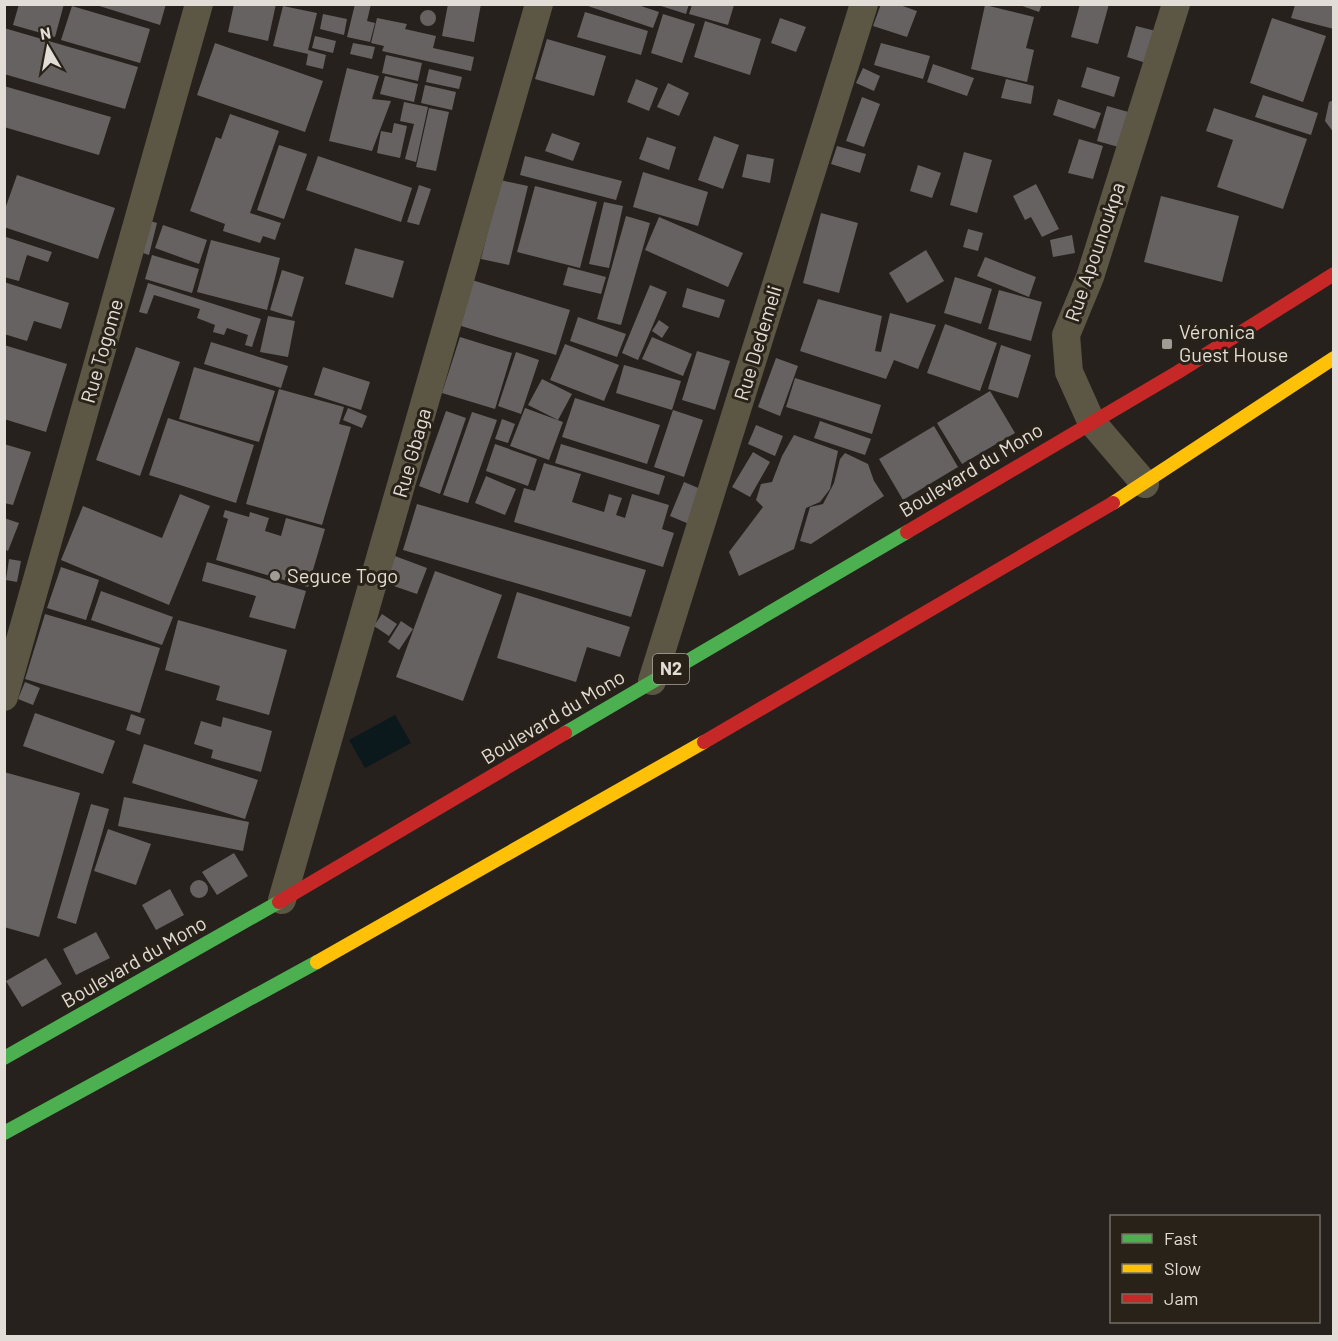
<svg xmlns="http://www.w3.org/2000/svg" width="1338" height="1341" font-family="Barlow,sans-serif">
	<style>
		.water { fill: #0b181c }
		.building { fill: #666261 }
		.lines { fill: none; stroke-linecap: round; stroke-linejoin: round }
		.street { stroke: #5c5644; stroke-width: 28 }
		.fast { stroke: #4caf50; stroke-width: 14 }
		.slow { stroke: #ffc107; stroke-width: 14 }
		.jam { stroke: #c62828; stroke-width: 14 }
		.poi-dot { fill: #a09b96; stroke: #292219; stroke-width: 2 }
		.labels { text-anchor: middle; stroke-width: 6; stroke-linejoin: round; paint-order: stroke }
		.shield { fill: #292219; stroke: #aaa59e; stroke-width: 1.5 }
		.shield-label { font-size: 18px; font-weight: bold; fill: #e2ddd7 }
		.street-label { font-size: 20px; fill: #e2ddd7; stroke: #292219 }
		.poi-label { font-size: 20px; fill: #e2ddd7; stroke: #292219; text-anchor: start }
	</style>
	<rect width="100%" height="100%" fill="#26211c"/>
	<!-- water -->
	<path class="water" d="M395 715 411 743 365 768 349 740Z"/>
	<!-- building -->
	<path class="building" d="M19 4H64L55 37 13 25Z
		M93 4H166L160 25Z
		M234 4H276L268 41 228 32Z
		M355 4H371L367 21 375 23 370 42 347 37Z
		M448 4H481L474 42 442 36Z
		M582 4H635L659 12 653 28Z
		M655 4H689L686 14Z
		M881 4H897L917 11 907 37 873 26Z
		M1017 4H1042L1039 12Z
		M1080 4H1109L1098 44 1071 37Z
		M692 5H734L728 25 689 14Z
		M985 5 1034 17 1026 48 1034 50 1027 82 971 69Z
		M1295 5H1334V29L1291 18Z
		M72 6 150 29 140 63 61 40Z
		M283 6 317 13 308 50 326 55 323 69 306 65 308 54 273 46Z
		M420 18a8 8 0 1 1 16 0a8 8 0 1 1-16 0Z
		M585 12 648 31 641 55 577 37Z
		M323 14 347 19 344 35 320 29Z
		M663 14 695 24 682 63 651 53Z
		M377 18 407 24 405 29 436 36 433 48 474 57 471 71 382 51 384 46 371 43Z
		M780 18 806 27 796 52 771 43Z
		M1272 18 1326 36 1303 102 1250 83Z
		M705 21 761 39 750 75 694 57Z
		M1136 26 1156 31 1146 63 1127 57Z
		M4 28 138 67 125 109 4 74Z
		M315 36 336 41 333 53 312 48Z
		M547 39 606 56 594 96 535 79Z
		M215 43 323 81 305 132 197 95Z
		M353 43 375 47 372 59 350 54Z
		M881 43 930 56 923 79 874 65Z
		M386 55 422 63 418 81 382 73Z
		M933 64 974 78 967 96 927 82Z
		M1087 67 1120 77 1114 97 1081 87Z
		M347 68 379 76 372 99 391 101 372 151 329 141Z
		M863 68 880 76 874 91 856 83Z
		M429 69 462 77 459 89 426 82Z
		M385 76 418 84 414 102 380 94Z
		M636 79 658 88 649 111 627 102Z
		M1006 79 1034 86 1031 104 1001 98Z
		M668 83 689 93 679 116 657 107Z
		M425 85 456 92 452 110 421 103Z
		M4 86 111 117 99 155 4 127Z
		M1263 95 1318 113 1311 135 1255 117Z
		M862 97 880 104 864 147 846 141Z
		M1058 99 1101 113 1095 129 1053 115Z
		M1334 100V133L1325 121 1329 102Z
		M404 102 428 107 416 162 405 159 414 124 400 121Z
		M1107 106 1132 113 1122 148 1097 141Z
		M429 108 449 112 436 171 416 167Z
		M1214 108 1307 139 1283 209 1217 187 1233 140 1206 131Z
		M230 114 279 131 250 213 281 223 275 240 263 236 260 243 223 231 225 224 190 211 216 137 221 139Z
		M394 123 407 126 400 158 377 153 381 131 392 133Z
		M552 133 580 143 573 161 545 151Z
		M714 136 739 145 723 189 698 180Z
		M647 137 676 147 669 170 639 159Z
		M1079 139 1103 146 1093 179 1068 173Z
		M279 145 307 154 284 219 257 210Z
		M837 146 866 154 860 173 831 164Z
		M964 152 992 160 977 213 950 205Z
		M747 154 774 159 770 183 742 177Z
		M318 156 412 188 401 222 306 190Z
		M525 156 622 181 616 200 520 175Z
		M918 165 941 173 932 198 910 191Z
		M643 172 708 192 698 226 633 207Z
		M17 175 115 208 98 259 4 227V212Z
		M500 180 528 186 509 265 481 259Z
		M1036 184 1059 229 1042 237 1031 217 1025 220 1013 196Z
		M419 185 431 189 419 225 407 222Z
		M535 186 597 202 580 268 517 252Z
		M1161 196 1239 216 1222 282 1144 262Z
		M604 202 623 206 609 268 589 264Z
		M821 213 858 223 839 293 803 283Z
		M626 216 650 223 621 325 597 319Z
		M659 217 743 253 728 287 645 250Z
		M150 221 157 223 149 255 143 253Z
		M163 225 207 240 199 264 155 248Z
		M968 229 983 233 978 251 963 247Z
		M1072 235 1075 253 1053 257 1050 240Z
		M6 237 52 252 48 262 27 255 19 281 4 277Z
		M211 240 280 258 267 310 197 292Z
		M355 248 404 261 393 298 345 284Z
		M926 250 944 281 907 303 889 273Z
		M152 255 199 269 192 293 145 279Z
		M985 257 1036 277 1029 297 977 276Z
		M568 267 606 277 601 294 563 285Z
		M282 270 304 277 292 317 270 310Z
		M955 277 992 289 981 324 944 313Z
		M472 280 570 310 556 355 458 325Z
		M4 282 69 303 61 329 34 321 27 341 4 334Z
		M148 283 261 319 252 347 245 345 248 335 227 328 224 335 213 332 215 325 197 318 200 309 154 295 147 314 139 312Z
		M650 285 667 292 638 360 622 353Z
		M687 288 725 300 719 318 682 307Z
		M999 290 1042 302 1031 341 988 329Z
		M818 299 882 316 875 351 881 352 890 313 936 325 918 369 894 360 886 379 800 351Z
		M268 316 295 321 288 357 260 352Z
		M578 317 626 334 617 357 570 341Z
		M659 320 669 327 662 338 652 331Z
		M945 324 997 343 980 391 927 373Z
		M460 337 512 353 495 409 442 393Z
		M652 337 692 354 683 376 642 359Z
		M211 342 288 366 281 388 204 364Z
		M565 344 619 365 604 401 550 380Z
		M4 345 67 364 46 432 4 419Z
		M1001 345 1031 355 1018 398 988 389Z
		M136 347 180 362 140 476 96 460Z
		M697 351 730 361 715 410 682 400Z
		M516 352 539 360 521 414 498 406Z
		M776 358 798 366 780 416 758 407Z
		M624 365 681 381 672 410 616 393Z
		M194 367 275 391 259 442 179 419Z
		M323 367 370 382 361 410 314 395Z
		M795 378 881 405 872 434 786 407Z
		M542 379 572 394 558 420 528 405Z
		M279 389 344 407 339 424 351 427 322 525 246 504Z
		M990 391 1015 433 962 464 937 423Z
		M575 398 660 425 647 464 562 437Z
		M348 408 367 416 362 428 343 420Z
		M525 408 563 422 549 460 510 446Z
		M673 410 703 420 684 477 654 467Z
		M446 411 466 418 440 494 419 486Z
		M472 412 497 420 468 503 443 495Z
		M168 418 254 445 236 503 149 475Z
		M502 419 515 424 508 443 495 439Z
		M820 421 871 439 865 455 814 438Z
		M756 425 783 436 775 456 748 444Z
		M934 426 958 467 903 500 879 459Z
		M794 435 838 451 830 489 820 502 806 508 794 549 739 576 729 552 763 507 756 500 761 484 772 482 782 456Z
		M4 444 31 452 13 505 4 503Z
		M495 444 537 459 528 486 486 471Z
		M561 444 665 476 659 495 555 463Z
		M753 452 770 462 750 497 732 487Z
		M845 453 868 464 874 481 884 496 811 544 800 541 810 507 823 504 834 483 840 459Z
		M544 463 581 474 572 502 604 512 609 494 622 498 616 515 625 518 632 494 669 505 662 529 674 533 663 567 514 522 524 488 535 491Z
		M486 476 516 489 505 515 475 503Z
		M684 482 715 495 701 529 670 516Z
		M180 494 210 506 169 605 61 560 83 506 162 538Z
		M417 504 646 570 631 617 403 550Z
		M225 510 249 517 250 512 269 518 265 531 281 536 286 518 325 529 308 587 216 560 228 519 223 517Z
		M4 518 19 523 8 551 4 549Z
		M395 556 427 568 417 594 385 583Z
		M9 559 21 561 17 582 6 580Z
		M207 562 306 591 295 629 249 617 256 596 202 581Z
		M61 567 99 580 86 620 47 608Z
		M435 571 502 595 463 701 396 677Z
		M101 591 173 617 162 645 91 620Z
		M517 592 630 627 620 657 587 647 576 682 497 658Z
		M45 614 160 648 140 713 25 679Z
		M382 614 397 624 389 636 374 626Z
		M178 620 287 650 269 715 216 700 220 686 165 670Z
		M401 621 413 629 399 650 388 642Z
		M25 682 40 688 33 705 18 699Z
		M35 713 115 741 103 774 23 746Z
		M131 714 145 719 140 735 126 730Z
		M223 717 272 731 261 772 211 758 213 750 194 744 201 721 221 727Z
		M144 744 258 780 245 819 132 783Z
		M4 772 80 793 39 937 4 927Z
		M124 797 249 822 243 851 118 826Z
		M91 804 109 809 76 924 57 918Z
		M108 829 151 844 136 885 94 871Z
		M234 853 248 876 217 895 202 872Z
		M190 889a9 9 0 1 1 18 0a9 9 0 1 1-18 0Z
		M170 889 184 915 156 930 142 905Z
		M96 932 110 958 76 975 63 949Z
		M46 958 62 984 22 1007 6 981Z"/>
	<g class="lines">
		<!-- street -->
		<path class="street" d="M1145 484 1091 421 1069 372 1066 335 1090 277 1176 4
			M652 681 864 4
			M4 697 199 4
			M282 900 539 4"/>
		<!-- fast -->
		<path class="fast" d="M565 733 907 532
			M4 1058 279 902
			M4 1133 317 962"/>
		<!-- slow -->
		<path class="slow" d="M1113 503 1334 358
			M317 962 704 742"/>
		<!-- jam -->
		<path class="jam" d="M907 532 1178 372 1334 274
			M704 742 1113 503
			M279 902 565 733"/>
	</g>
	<!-- markers -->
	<g class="poi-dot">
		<rect x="1161" y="338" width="12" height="12" rx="3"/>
		<circle cx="275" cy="576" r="6"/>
	</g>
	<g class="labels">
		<!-- shield labels -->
		<rect class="shield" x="653" y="654" width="36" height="30" rx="4.5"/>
		<g class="shield-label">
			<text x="671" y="675">N2</text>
		</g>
		<!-- street labels -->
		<g class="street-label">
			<text transform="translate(1095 252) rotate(-71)" y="7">Rue Apounoukpa</text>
			<text transform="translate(758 343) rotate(-73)" y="7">Rue Dedemeli</text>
			<text transform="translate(102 351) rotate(-74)" y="7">Rue Togome</text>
			<text transform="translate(412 453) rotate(-74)" y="7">Rue Gbaga</text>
			<text transform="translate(971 470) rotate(-31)" y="7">Boulevard du Mono</text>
			<text transform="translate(553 717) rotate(-31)" y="7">Boulevard du Mono</text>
			<text transform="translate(134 962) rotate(-30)" y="7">Boulevard du Mono</text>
		</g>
		<!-- poi labels -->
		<g class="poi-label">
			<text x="1179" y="339">Véronica<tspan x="1179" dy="23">Guest House</tspan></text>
			<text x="287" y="583">Seguce Togo</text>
		</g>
	</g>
	<!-- border -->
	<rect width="1338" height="1341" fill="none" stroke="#e2ddd7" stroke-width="12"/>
	<!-- legend -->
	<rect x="1110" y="1215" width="210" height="108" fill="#292219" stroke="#736d65" stroke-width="1.5"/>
	<rect x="1122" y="1234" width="30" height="9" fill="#4caf50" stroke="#736d65" stroke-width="1.5"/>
	<text x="1164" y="1245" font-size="18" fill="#e2ddd7">Fast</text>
	<rect x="1122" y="1264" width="30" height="9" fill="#ffc107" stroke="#736d65" stroke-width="1.5"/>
	<text x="1164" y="1275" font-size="18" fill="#e2ddd7">Slow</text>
	<rect x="1122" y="1294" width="30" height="9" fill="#c62828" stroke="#736d65" stroke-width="1.5"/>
	<text x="1164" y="1305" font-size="18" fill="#e2ddd7">Jam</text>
	<!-- north arrow -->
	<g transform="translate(48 48) rotate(350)" stroke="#292219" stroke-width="4.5" paint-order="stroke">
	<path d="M0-4.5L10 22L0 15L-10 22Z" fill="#e2ddd7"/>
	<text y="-9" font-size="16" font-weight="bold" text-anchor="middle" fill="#e2ddd7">N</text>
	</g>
</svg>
